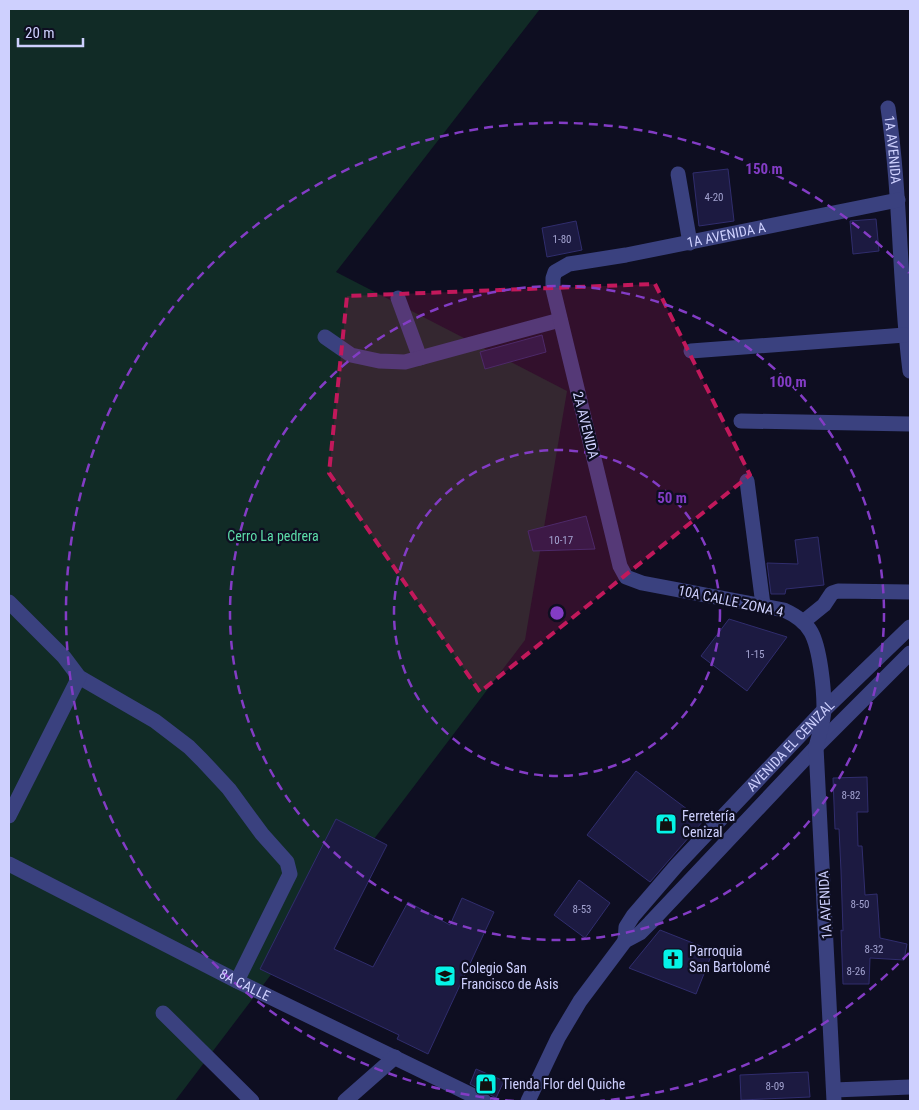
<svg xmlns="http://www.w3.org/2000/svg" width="919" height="1110" font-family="'Roboto Condensed',sans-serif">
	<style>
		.green { fill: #112b26 }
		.building { fill: #1c1a41; stroke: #302d6d }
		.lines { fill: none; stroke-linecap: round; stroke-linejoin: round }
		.minor { stroke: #3a417f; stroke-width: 15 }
		.marked { fill: #c2185b; fill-opacity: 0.2; stroke: #c2185b; stroke-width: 4; stroke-dasharray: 10 6; stroke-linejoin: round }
		.ring { fill: none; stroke: #833cc5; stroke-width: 2.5; stroke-dasharray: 9 6 }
		.labels { text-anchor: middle; stroke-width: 4.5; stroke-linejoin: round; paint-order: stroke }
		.number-label { font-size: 11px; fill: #a2a2cf }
		.street-label { font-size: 14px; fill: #ced0fe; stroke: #0e0e21 }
		.park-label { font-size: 14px; fill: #5cdca9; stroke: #0e0e21 }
		.poi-label { font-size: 14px; fill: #ced0fe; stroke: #0e0e21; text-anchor: start }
		.centre { fill: #833cc5; stroke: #0e0e21; stroke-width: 2.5 }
		.ring-label { font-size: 15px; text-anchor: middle; font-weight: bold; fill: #833cc5; stroke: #0e0e21; stroke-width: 4.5; stroke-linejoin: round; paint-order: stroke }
	</style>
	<rect width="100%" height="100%" fill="#0e0e21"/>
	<!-- green -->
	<path class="green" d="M9 9H540L336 272 567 391 525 640 175 1101H9Z"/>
	<!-- building -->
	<path class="building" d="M728 169 734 221 699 226 693 173Z
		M876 219 879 251 853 254 850 221Z
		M576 221 582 250 547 257 542 228Z
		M542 335 546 352 485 369 480 352Z
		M586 516 595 549 533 551 528 531Z
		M818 537 824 585 786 589 785 594H771L767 563 798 564 795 540Z
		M729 619 787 637 747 691 701 656Z
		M636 771 703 821 650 882 587 835Z
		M867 777 868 812H857L858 846H862L865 895 877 894 880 938 907 944 904 960 870 958 869 984H843L841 930 843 931 841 871 839 829H835L833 778Z
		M336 819 387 845 334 949 373 967 408 902 450 925 462 898 494 912 428 1054 397 1039 399 1035 260 969Z
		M579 880 610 903 585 938 554 915Z
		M660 930 713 951 696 994 629 968Z
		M476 1069 504 1081 496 1098 470 1084Z
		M808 1072 810 1097 741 1100 740 1075Z"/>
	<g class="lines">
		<!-- minor -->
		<g class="minor">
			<path id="s1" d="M888 108C901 195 899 284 910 371"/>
			<path d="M678 174 690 243"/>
			<path d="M398 298 420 358"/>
			<path d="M325 337 351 355 379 361 405 362 560 320"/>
			<path d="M691 351 905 335"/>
			<path d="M741 421 910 424"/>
			<path d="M747 481 763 605"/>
			<path d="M9 602 64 657 79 677 155 721 189 747 202 760 229 789 262 834 287 862 290 874 287 880 237 981"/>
			<path d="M803 622 824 605 832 593 838 591 910 592"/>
			<path d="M9 816 79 677"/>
			<path id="s2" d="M9 864 237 981 484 1101"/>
			<path id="s3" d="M625 941 626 927 633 916 677 865 824 710 910 627"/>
			<path d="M163 1013 252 1101"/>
			<path d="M834 1090 910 1087"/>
			<path d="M345 1101 395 1057"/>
			<path d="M528 1101 558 1038 580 1001 625 941 640 933 650 923 816 747 910 653"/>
			<path id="s4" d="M834 1101 816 747C819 735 824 721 824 708 824 689 820 648 811 632 805 621 795 615 784 610L642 583 626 577 620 566 553 289V278L555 272 569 264 626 255 898 200"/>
		</g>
	</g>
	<!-- marked area -->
	<path class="marked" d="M655 284 750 475 480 692 329 473 347 296Z"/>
	<!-- distance rings -->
	<g class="ring">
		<circle cx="557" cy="613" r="163"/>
		<circle cx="557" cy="613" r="327"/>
		<path d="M909 953A490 490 0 0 1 600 1101M514 1101A490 490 0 1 1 909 273"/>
	</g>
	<!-- icons -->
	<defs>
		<g id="shop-square" transform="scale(1.125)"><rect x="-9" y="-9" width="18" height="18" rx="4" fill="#05f3e7" stroke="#0e0e21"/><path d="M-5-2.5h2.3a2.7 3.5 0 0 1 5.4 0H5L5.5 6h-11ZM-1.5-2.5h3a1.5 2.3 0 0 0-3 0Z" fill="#111"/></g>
		<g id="church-square" transform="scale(1.125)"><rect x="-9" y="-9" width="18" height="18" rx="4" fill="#05f3e7" stroke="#0e0e21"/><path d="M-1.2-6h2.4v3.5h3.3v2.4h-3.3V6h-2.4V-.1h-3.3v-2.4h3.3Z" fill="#111"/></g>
		<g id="school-square" transform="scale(1.125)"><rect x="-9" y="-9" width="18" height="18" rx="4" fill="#05f3e7" stroke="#0e0e21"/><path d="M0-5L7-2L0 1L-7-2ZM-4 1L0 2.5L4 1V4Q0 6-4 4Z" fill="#111"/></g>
	</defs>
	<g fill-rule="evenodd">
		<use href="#shop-square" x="666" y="824"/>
		<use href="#church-square" x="673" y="959"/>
		<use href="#school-square" x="445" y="976"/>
		<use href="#shop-square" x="486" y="1084"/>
	</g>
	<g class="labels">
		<!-- number labels -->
		<g class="number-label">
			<text x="714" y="201">4-20</text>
			<text x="562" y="243">1-80</text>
			<text x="561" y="544">10-17</text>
			<text x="755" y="658">1-15</text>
			<text x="851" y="799">8-82</text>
			<text x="860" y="908">8-50</text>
			<text x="582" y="913">8-53</text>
			<text x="874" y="953">8-32</text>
			<text x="856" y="975">8-26</text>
			<text x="775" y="1090">8-09</text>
		</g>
		<!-- street labels -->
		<g class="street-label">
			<text dy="5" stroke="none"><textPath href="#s1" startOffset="42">1A AVENIDA</textPath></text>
			<text dy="5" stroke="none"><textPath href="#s4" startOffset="1160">1A AVENIDA A</textPath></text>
			<text transform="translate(586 425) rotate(76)" y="5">2A AVENIDA</text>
			<text transform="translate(731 601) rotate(12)" y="5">10A CALLE ZONA 4</text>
			<text dy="5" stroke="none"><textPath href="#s3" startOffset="259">AVENIDA EL CENIZAL</textPath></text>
			<text transform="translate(825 905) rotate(-93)" y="5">1A AVENIDA</text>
			<text dy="5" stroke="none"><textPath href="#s2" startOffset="265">8A CALLE</textPath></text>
		</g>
		<!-- park labels -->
		<g class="park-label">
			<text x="273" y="541">Cerro La pedrera</text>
		</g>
		<!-- poi labels -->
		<g class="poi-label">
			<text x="682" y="821">Ferretería<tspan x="682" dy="16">Cenizal</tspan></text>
			<text x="689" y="956">Parroquia<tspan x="689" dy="16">San Bartolomé</tspan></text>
			<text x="461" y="973">Colegio San<tspan x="461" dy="16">Francisco de Asis</tspan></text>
			<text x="502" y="1089">Tienda Flor del Quiche</text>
		</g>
	</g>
	<circle cx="557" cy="613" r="8" class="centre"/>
	<g class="ring-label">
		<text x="764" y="174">150 m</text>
		<text x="788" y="387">100 m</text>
		<text x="672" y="503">50 m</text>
	</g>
	<!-- border -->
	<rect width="919" height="1110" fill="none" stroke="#ced0fe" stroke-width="20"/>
	<!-- scale -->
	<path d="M18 38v8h65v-8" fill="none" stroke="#ced0fe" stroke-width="2.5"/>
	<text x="25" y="38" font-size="15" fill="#ced0fe" stroke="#0e0e21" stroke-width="4" paint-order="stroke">20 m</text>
</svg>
